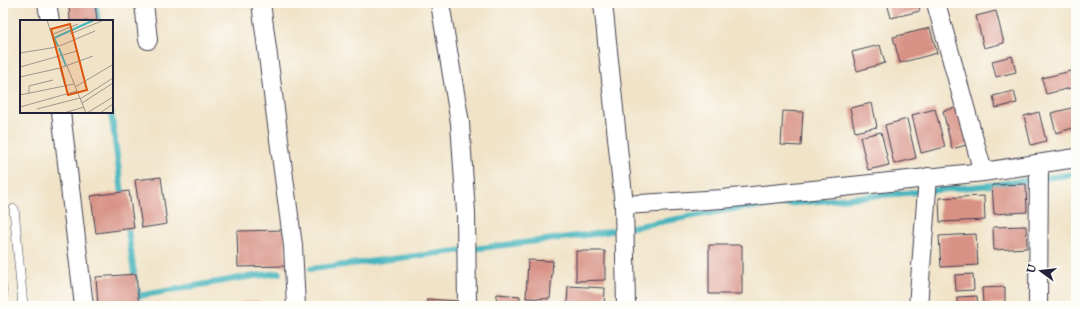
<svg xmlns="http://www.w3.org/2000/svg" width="1079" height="309" font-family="'IM FELL Great Primer',serif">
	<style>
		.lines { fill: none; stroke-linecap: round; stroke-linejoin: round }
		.stream { stroke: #46b5be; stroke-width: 6 }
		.building { fill: #d89185 }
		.lane-casing { stroke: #413f50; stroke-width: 10 }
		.street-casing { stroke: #413f50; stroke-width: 20 }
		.lane { stroke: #fff; stroke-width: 9 }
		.street { stroke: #fff; stroke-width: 18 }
		.inset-river { fill: none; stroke: #46b5be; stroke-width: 2 }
		.inset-road { fill: none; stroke: #9e968f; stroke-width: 1 }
		.view { fill: #de560e; fill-opacity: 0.15; stroke: #de560e; stroke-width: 2 }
		.inset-edge { fill: none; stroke: #22223b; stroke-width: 2 }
	</style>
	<rect width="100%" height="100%" fill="#fdfcf7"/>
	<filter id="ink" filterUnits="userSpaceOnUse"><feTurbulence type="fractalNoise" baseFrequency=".025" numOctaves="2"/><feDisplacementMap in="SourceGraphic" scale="8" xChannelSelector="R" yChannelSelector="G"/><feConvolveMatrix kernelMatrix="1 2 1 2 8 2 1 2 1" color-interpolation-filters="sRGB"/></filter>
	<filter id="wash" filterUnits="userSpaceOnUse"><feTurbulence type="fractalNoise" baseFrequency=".012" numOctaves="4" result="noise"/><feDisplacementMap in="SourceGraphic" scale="16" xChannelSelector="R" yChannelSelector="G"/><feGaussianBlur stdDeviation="0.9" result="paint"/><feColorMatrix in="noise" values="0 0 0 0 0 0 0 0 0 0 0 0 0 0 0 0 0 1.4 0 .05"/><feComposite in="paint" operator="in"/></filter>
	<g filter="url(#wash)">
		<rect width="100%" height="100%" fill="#f0e3c7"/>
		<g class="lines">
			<!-- stream -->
			<path class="stream" d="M95 3 98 21
				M111 112 123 200
				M127 222 135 281
				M311 269 594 234 732 209 992 185 1076 174
				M137 290 138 296 240 278 279 273"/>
		</g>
		<g id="blocks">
			<!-- building -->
			<path class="building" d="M86 3H95L97 21H70L69 5Z
				M887 3H918L920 11 891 18Z
				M996 11 1004 43 984 48 976 16Z
				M930 28 937 53 900 63 893 37Z
				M880 45 885 63 857 71 852 52Z
				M1012 56 1016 72 996 77 992 61Z
				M1071 71 1075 87 1046 94 1042 78Z
				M1014 91 1017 103 996 108 993 96Z
				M872 103 877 127 855 132 850 108Z
				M961 106 970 144 952 149 943 111Z
				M1076 107V127L1056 133 1051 113Z
				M935 109 945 147 921 153 912 115Z
				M783 111 803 112 801 146 781 145Z
				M1039 112 1046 141 1031 145 1024 116Z
				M907 119 916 158 894 164 885 125Z
				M881 132 889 165 868 170 860 137Z
				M161 177 167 224 142 228 135 180Z
				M1026 184 1027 212 994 214 992 185Z
				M129 191 134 228 96 233 91 196Z
				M984 196 985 220 940 222 939 198Z
				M1026 226 1027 248 994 250 993 227Z
				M285 230 286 266 238 267 237 231Z
				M976 234 978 265 941 267 939 236Z
				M709 245H742V294H709Z
				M576 251H605V280L576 281Z
				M528 260 553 261 550 299 526 298Z
				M3 263H4L7 297H3Z
				M136 274 139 306H98L96 277Z
				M973 274 974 290 956 291 955 275Z
				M568 286 605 288 604 306H567Z
				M1005 287V303L983 304 982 288Z
				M497 294 520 296V306H496Z
				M977 296 978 306H957V297Z
				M427 299 459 301V306H426Z
				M259 301 260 306H242V302Z
				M285 304V306H263V305Z"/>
		</g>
	</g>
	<g filter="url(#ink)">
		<use href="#blocks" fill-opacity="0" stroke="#413f50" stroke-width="1"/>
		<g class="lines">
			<!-- lane casing -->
			<g class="lane-casing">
				<path id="lane" d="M14 209 23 306"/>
			</g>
			<!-- street casing -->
			<g class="street-casing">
				<path id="street" d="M47 3 50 21
					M144 3 148 40
					M261 3 293 246 296 306
					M440 3 460 123 466 212 467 306
					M603 3 624 205 626 306
					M936 3 983 172
					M61 112 84 306
					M624 205 722 199 843 187 983 172 1076 158
					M918 306 928 177
					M1038 306 1039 164"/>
			</g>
			<!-- lane -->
			<use href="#lane" class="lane"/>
			<!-- street -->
			<use href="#street" class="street"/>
		</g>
	</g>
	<!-- overview -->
	<g transform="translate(20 20)">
		<rect width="93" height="93" fill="#f0e3c7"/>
		<path class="inset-river" d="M38 26 34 18 74 0M39 28 46 46"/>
		<path class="inset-road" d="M27 0 34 22M50 14 84 0M31 15 58 4M0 33 37 27 75 11M47 46 66 93M0 47 57 31M40 48 45 66M0 57 40 48 73 36M55 67 92 45M9 73V66L33 60M0 75 54 64M60 79 93 58M62 83 93 63M0 87 57 71M17 89 60 78M44 93 64 87M67 93 93 77M80 93 93 84"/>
		<path class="view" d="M50 4 67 70 48 75 31 9Z"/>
		<rect width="93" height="93" class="inset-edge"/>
	</g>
	<!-- margin -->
	<rect width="1079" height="309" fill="none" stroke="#fdfcf7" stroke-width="16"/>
	<!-- north arrow -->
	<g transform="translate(1041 271) rotate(285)" stroke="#fdfcf7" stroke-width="3" paint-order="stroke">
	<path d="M0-3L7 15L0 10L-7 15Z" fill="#22223b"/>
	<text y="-6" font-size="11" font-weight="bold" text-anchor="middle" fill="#22223b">U</text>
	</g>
</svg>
